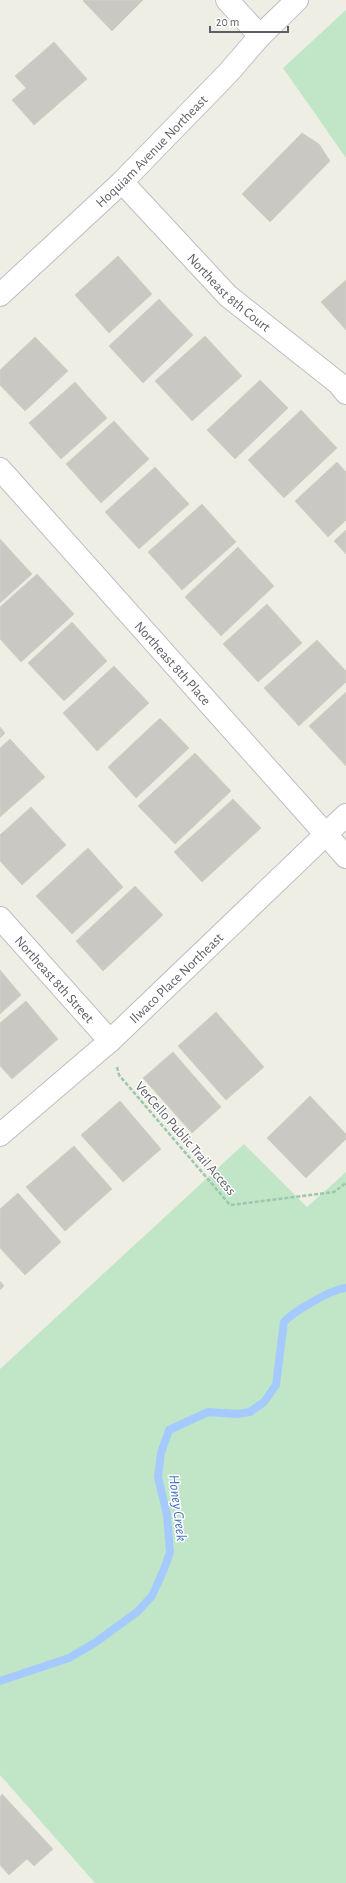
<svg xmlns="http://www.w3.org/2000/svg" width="346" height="1883" font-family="'Alegreya Sans',sans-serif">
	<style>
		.green { fill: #c1e6c7 }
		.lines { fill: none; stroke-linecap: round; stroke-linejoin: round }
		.stream { stroke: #a5caff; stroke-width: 8 }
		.building { fill: #cac8c2; stroke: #d4d1c3 }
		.minor-casing { stroke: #bcbdc3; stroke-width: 24 }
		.path { stroke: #9ac7ae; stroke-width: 2.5; stroke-dasharray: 4 2; stroke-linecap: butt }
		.minor { stroke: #fff; stroke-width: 22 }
		.labels { text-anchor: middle; stroke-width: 3; stroke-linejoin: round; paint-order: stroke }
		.street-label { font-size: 14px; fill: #5c5f65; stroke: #fff }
		.water-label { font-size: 15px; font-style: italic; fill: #4670c3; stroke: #fff }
	</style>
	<rect width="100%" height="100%" fill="#efeee4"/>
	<!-- green -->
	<path class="green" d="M346 10V158L283 68Z
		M244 1144 307 1207 346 1172V1883H95L0 1775V1369Z"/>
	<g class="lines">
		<!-- stream -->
		<path class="stream" d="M0 1681 69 1658 96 1642 137 1612 152 1596 164 1569 170 1552 167 1515 158 1477 161 1453 169 1430 208 1412 238 1414 250 1412 264 1402 276 1385 284 1322C294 1311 332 1289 346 1288"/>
	</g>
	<!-- building -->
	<path class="building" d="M84 0H143L112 31 83 1Z
		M54 42 87 79 34 125 12 100 26 88 15 76Z
		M302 133 319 144 330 161 270 222 242 194Z
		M118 256 152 294 109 333 75 295Z
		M346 280V330L321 302Z
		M159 299 193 335 143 383 109 346Z
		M205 336 242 376 192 421 155 381Z
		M35 337 68 371 25 411 0 385V370Z
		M260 380 288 408 235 459 207 430Z
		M75 382 107 418 61 459 29 423Z
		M301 410 337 448 284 498 248 460Z
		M114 421 149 459 101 503 66 464Z
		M337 462 346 472V520L328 537 295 501Z
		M155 467 189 504 139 549 105 512Z
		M202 504 236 542 182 590 148 552Z
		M346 530V554L334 541Z
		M0 539 32 574 0 603Z
		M238 547 274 586 221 636 185 597Z
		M37 574 74 614 21 662 0 639V607Z
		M267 604 302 643 258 682 223 644Z
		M72 622 107 661 64 701 28 663Z
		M317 640 346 671V682L299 726 264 688Z
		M114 666 149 703 97 751 63 713Z
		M346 692V766L309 726Z
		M160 718 189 748 136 798 108 767Z
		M0 727 5 733 0 738Z
		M10 739 45 777 0 817V748Z
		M195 753 231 791 175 844 138 806Z
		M233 799 261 828 202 882 174 852Z
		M31 807 66 845 22 885 0 861V835Z
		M88 848 123 887 72 934 36 896Z
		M135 886 163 915 103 971 76 941Z
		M0 970 21 995 0 1014Z
		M26 1001 58 1039 12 1079 0 1066V1023Z
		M216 1012 264 1067 226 1100 178 1046Z
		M173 1052 221 1107 192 1133 143 1078Z
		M310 1096 346 1134V1139L306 1178 267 1138Z
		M120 1101 161 1149 123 1182 81 1135Z
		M74 1146 112 1189 65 1231 26 1187Z
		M18 1193 61 1242 25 1275 0 1248V1209Z
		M0 1281 4 1286 0 1290Z
		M2 1794 53 1849 34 1866 27 1859 9 1875 0 1865V1797Z"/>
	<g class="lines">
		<!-- minor casing -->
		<g class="minor-casing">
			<g id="minor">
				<path d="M227 0 260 36"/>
				<path id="s1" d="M122 182 228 296 338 383 346 393"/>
				<path id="s2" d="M0 295 122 182 229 72 260 36 297 0"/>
				<path id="s3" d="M0 469 346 857"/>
				<path id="s4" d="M0 918 110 1041"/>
				<path id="s5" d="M0 1135 110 1041 346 815"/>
			</g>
		</g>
		<!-- path -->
		<path class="path" d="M117 1067 119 1075 230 1205 334 1192 346 1183"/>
		<!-- minor -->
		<use href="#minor" class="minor"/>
	</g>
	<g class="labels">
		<!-- street labels -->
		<g class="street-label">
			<text dy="5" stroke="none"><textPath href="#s2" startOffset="209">Hoquiam Avenue Northeast</textPath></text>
			<text dy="5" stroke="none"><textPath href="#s1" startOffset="154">Northeast 8th Court</textPath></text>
			<text dy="5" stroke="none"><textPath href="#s3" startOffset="260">Northeast 8th Place</textPath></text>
			<text dy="5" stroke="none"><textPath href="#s5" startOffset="236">Ilwaco Place Northeast</textPath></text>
			<text dy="5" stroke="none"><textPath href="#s4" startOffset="82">Northeast 8th Street</textPath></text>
			<text transform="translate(186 1138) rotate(49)" y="5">VerCello Public Trail Access</text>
		</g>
		<!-- water labels -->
		<g class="water-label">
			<text transform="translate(178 1508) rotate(83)" y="5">Honey Creek</text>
		</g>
	</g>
	<!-- scale -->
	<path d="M210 26v6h78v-6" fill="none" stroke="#5c5f65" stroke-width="2"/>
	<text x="216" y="26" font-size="12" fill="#5c5f65" stroke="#ffffff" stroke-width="3" paint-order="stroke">20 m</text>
</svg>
